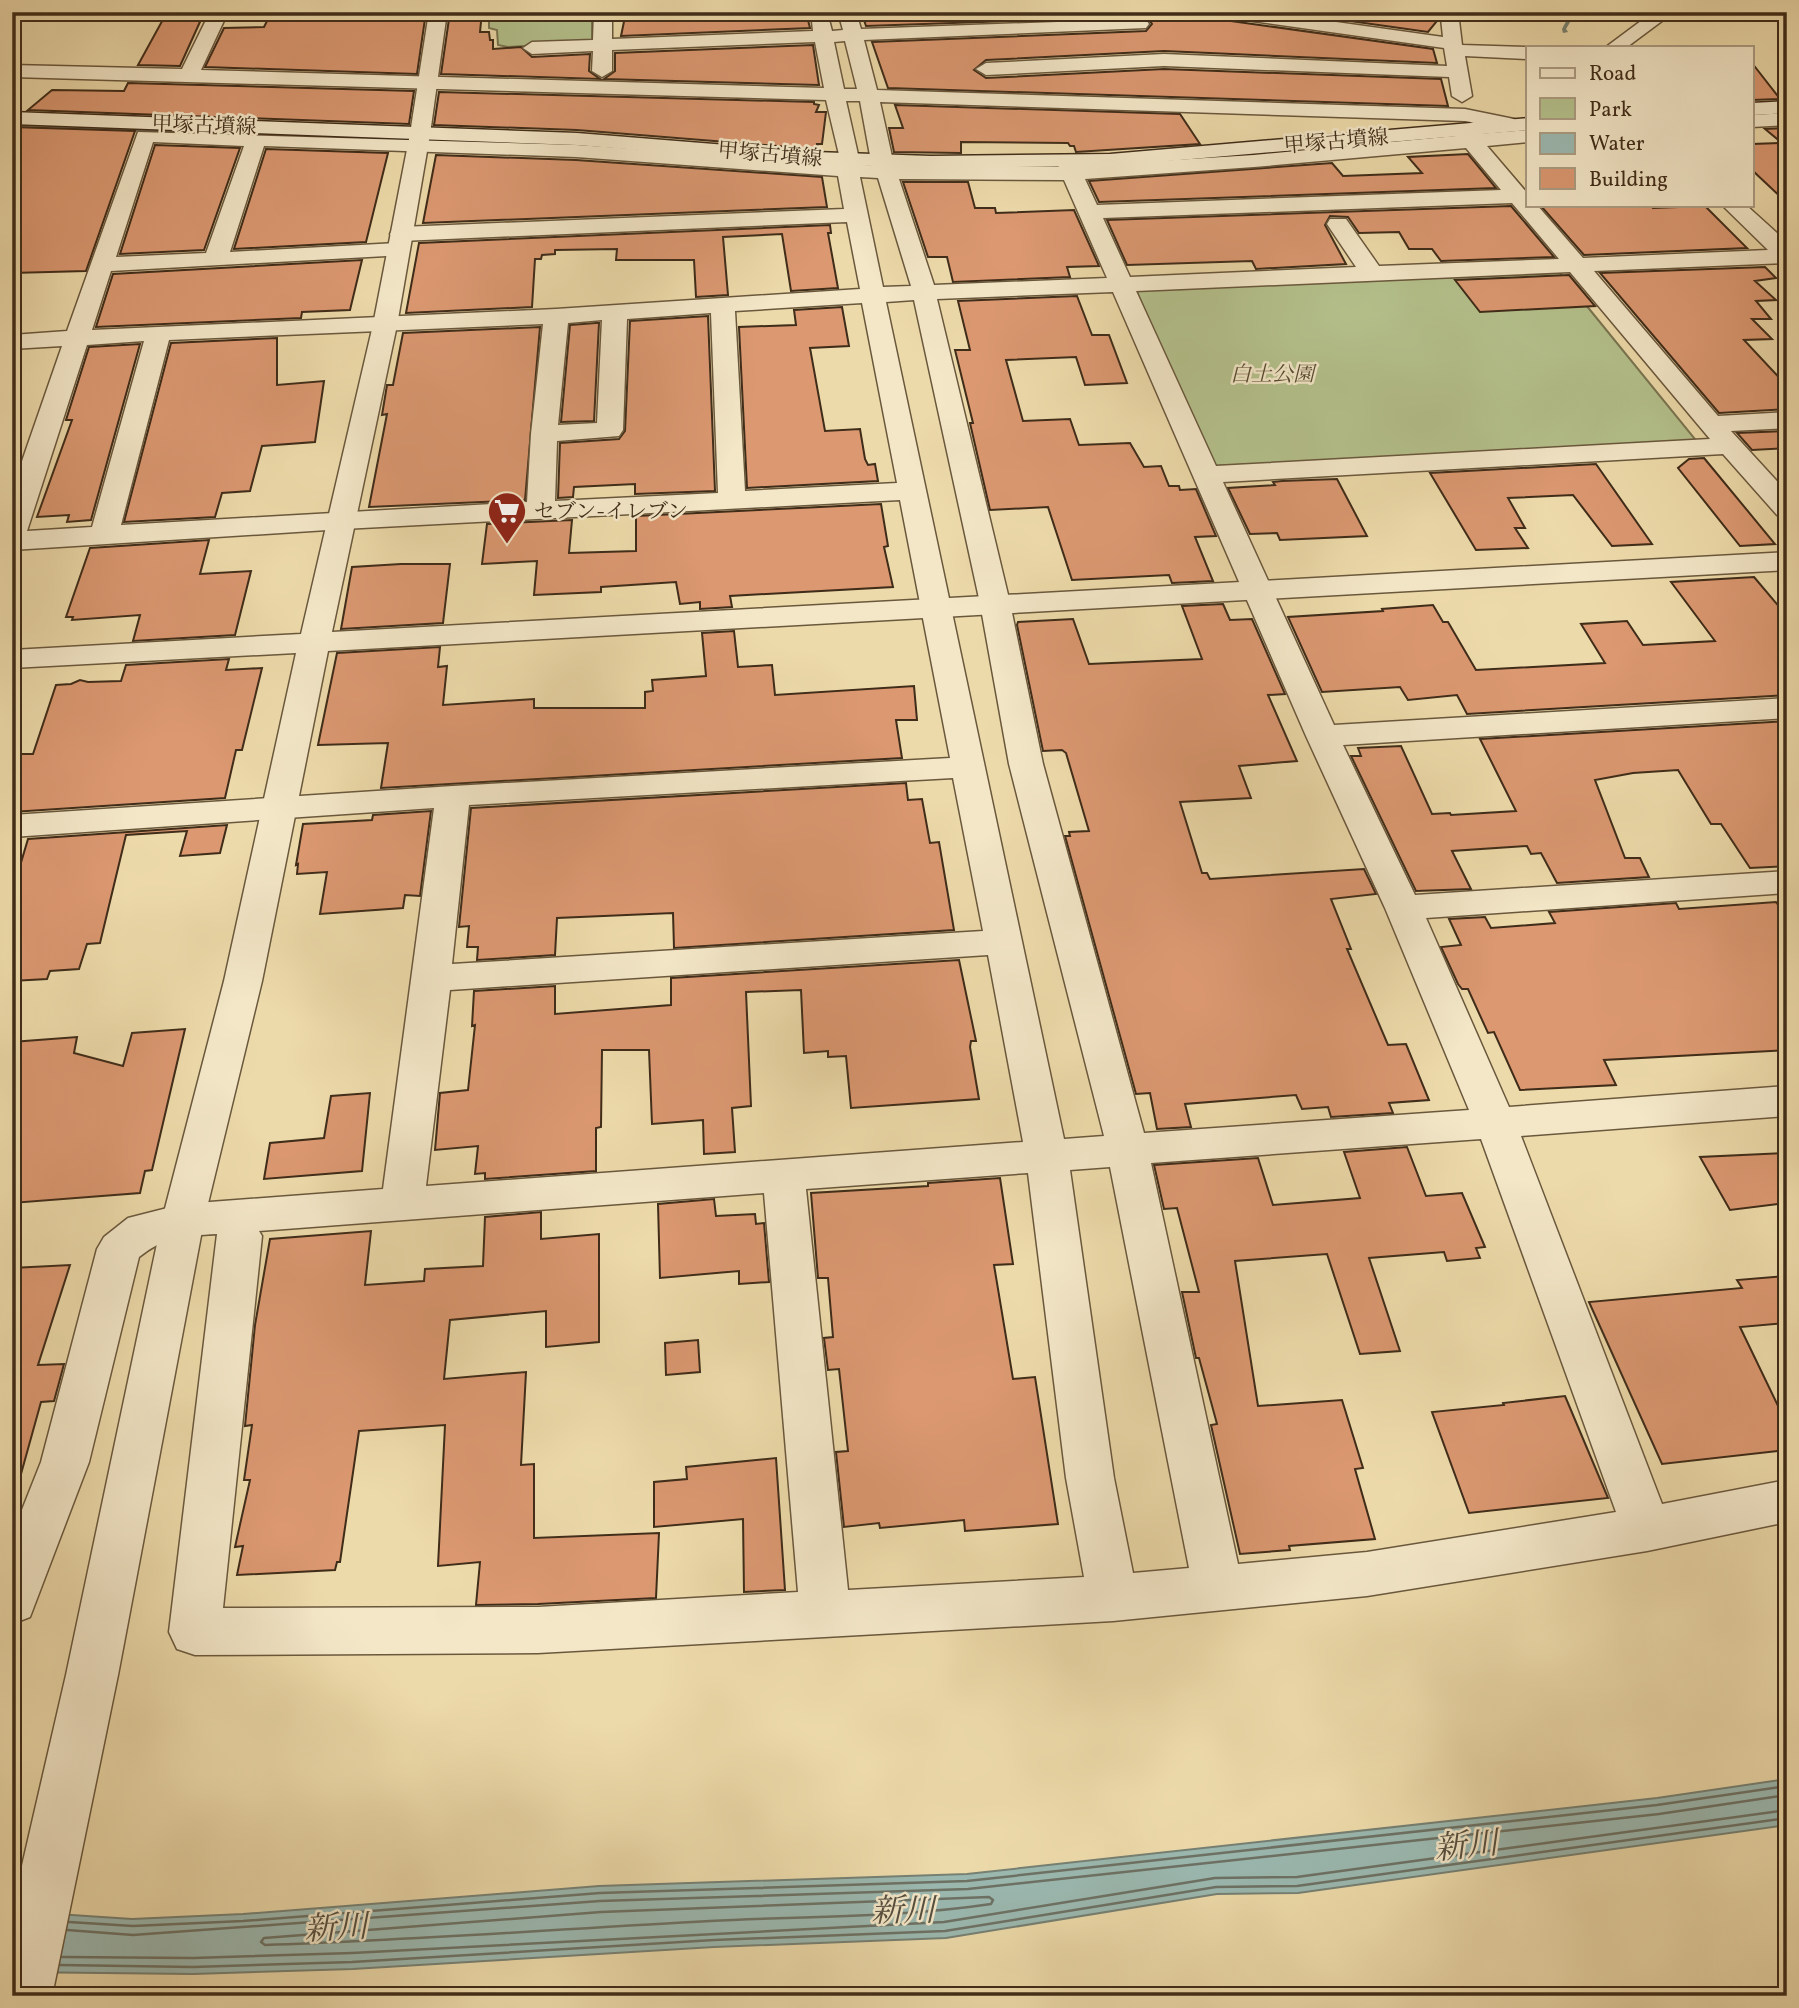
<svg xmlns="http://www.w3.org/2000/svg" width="1799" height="2008" font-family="Vollkorn,'Noto Serif JP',serif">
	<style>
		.green { fill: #b4c18c; stroke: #7a7652; stroke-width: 2 }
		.water { fill: #9bb9b1; stroke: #768174; stroke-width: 2 }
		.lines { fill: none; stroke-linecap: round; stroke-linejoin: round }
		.shore { stroke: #6d7265; stroke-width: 2.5 }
		.stream { fill: #768174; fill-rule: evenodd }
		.building { fill: #db9871; stroke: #3f2c19; stroke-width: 2 }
		.minor-casing { stroke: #6a583d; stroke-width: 3 }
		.tertiary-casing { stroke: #6a583d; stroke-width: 3 }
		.secondary-casing { stroke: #3f2c19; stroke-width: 3 }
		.minor { fill: #f3e7c8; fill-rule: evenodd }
		.tertiary { fill: #f3e7c8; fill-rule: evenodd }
		.secondary { fill: #f3e7c8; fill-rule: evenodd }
		.labels { text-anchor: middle; stroke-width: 5; stroke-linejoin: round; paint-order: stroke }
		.far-street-label { font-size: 21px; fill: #3f2c19; stroke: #f3e7c8 }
		.far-park-label { font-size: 21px; font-style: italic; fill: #564a30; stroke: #f3e7c8 }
		.far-poi-label { font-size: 21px; fill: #3f2c19; stroke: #f3e7c8; text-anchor: start }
		.near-water-label { font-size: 32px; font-style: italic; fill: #564f3f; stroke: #f3e7c8 }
	</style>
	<rect width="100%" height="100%" fill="#eddaaa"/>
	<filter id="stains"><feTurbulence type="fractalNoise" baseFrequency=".00286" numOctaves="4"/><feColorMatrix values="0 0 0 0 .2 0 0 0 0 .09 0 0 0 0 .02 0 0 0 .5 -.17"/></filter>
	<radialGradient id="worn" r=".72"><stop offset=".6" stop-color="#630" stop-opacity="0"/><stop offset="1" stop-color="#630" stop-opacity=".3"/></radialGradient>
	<!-- green -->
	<path class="green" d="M489 12H592V42L508 47 498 45 497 30 489 28Z
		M1560 273 1699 444 1213 466 1136 290Z"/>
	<!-- water -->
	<path class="water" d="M1787 1779V1825L1298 1893 1217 1894 946 1938 714 1947 353 1969 193 1974 12 1972V1911L132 1919 243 1914 599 1886 967 1874 1657 1798Z"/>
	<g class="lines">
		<!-- shore -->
		<path class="shore" d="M989 1897 993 1900 991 1904C898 1918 804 1916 710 1921 562 1929 414 1940 265 1945L261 1942 264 1938 601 1912Z
			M69 1922 133 1926 243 1921 600 1893 967 1881 1657 1805 1787 1786
			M67 1930 133 1935 600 1901 968 1889 1659 1814 1787 1795
			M62 1957 193 1958 352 1953 944 1922 1215 1878 1297 1877 1787 1810
			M60 1965 193 1967 352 1962 714 1940 945 1931 1216 1887 1297 1886 1787 1818"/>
		<!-- stream -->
		<path class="stream" d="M1571 12H1576L1566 29 1568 32 1563 33 1562 29Z
			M12 123 345 136 348 138 345 140 12 127Z"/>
	</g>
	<!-- building -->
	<path class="building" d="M339 12H426L417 74 205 67 224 28 264 27 270 15Z
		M450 12H482L480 32H489L490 40H493V49L521 47 532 57 590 54 589 71 600 79 441 74Z
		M626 12H791V17L807 16 810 28 621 36Z
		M873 12H1120L1122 17 866 26 864 20H875Z
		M1148 12 1216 15 1224 20 1433 49 1437 63 1164 51 986 60 974 70 986 78 1164 69 1441 79 1448 106 888 88 872 42 1146 31 1152 24 1148 18 1143 17Z
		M1286 12H1393L1437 21 1428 32Z
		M204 13 180 66 138 65 166 14Z
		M813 45 819 85 604 79 615 71V53Z
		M1752 63 1780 99 1752 100Z
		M128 83 414 91 409 124 28 110 52 90 124 91Z
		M439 92 814 102V104L819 105 816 112H826L822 144H817L818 149H815L577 130 434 125Z
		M895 105 1180 114 1200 144 1076 152 1074 146H1070L1068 143 961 142V153L894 152 889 128H903Z
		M12 127 135 131 86 271 12 273Z
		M1787 128V203L1752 170V144L1782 143 1765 129Z
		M155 145 240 148 204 250 120 254Z
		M266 149 388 153 366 242 234 249Z
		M1468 154 1496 188 1099 202 1089 181 1332 163 1343 176 1422 173 1408 157Z
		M436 155 576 160 822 177 827 207 423 223Z
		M903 182H968L975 208H995L996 213 1074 210 1099 266 1067 267 1070 277 953 282 947 257H928Z
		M1540 205 1549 207 1619 205H1650L1653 208 1705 206 1747 248 1584 255Z
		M1511 206 1554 257 1441 261 1432 249H1409L1399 232 1359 233 1348 217 1330 216 1325 225 1346 264 1256 269 1252 261 1127 265 1107 220Z
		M830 225 831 233H828L838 288 791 291 782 234 723 237 728 295 696 297 694 260H616L617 249 555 250V254L542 255 541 259H535L532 307 406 313 419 243Z
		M362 260 350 310 302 312 301 318 96 327 113 274Z
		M1765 267 1776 278 1755 281 1776 300 1756 301 1771 319H1752L1772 339 1744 340 1787 386V409L1719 413 1600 273Z
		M1569 275 1595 306 1480 312 1455 280Z
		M1077 296 1092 335H1109L1127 383 1085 385 1076 357 1006 360 1023 421 1070 419 1079 445 1130 443 1144 467 1161 466 1169 486H1179L1180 490 1196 489 1216 536 1195 537 1213 581 1172 583 1169 575 1072 580 1048 507 990 510 970 423H973L955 350H970L958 301Z
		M842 307 849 346 810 348 825 431 860 429 865 459 868 465 875 464 878 481 747 488 739 327 796 325 794 310Z
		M708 316 715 491 635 494V484L574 487 573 497 558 498 560 443 619 439 625 431 630 321Z
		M596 323H599L594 421 561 422 570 325Z
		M540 327 525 500 369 507 387 414 382 415 387 385H393L403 333Z
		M277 338V385L324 381 315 442 262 446 250 491 222 493 215 517 124 522 171 343Z
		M140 344 91 520 67 522 69 515 37 517 72 420H66L89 347Z
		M1787 431V448L1752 450 1737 433Z
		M1704 458 1775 544 1740 546 1678 468 1689 459Z
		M1596 464 1652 544 1612 546 1573 495 1508 498 1525 528H1515L1528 548 1476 550 1430 473Z
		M1337 479 1367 536 1280 540 1277 533 1250 534 1228 488 1275 485 1273 482 1282 481Z
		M881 504 888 546 884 547 893 587 730 596 732 607 700 609V602L680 604 676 582 601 587V592L534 595 537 561 482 564 487 524 572 520 569 553 636 551V516Z
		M209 540 200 574 251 571 235 635 133 641 140 615 72 620 73 617H66L90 548Z
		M401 564H450L443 623 341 629 352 567Z
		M1754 577 1787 616V695L1467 714 1457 695 1408 700 1400 687 1322 692 1288 617 1383 611 1382 609 1433 605 1443 622H1448L1476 670 1605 663 1581 624 1627 621 1643 645 1715 641 1671 582Z
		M1223 604 1230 620 1252 619 1285 694 1268 695 1297 761 1239 766 1251 798 1180 802 1202 873H1207L1210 879 1364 869 1376 894 1331 899 1351 949H1347L1388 1045 1406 1044 1429 1100 1389 1103 1393 1113 1331 1117 1328 1107 1302 1109 1296 1095 1185 1104 1191 1127 1157 1129 1150 1093 1136 1094 1065 836H1070L1069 832 1089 831 1066 753 1062 750 1043 751 1017 625 1018 622 1073 619 1089 664 1202 659 1182 606Z
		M734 631 738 667 772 665 775 695 914 686 917 720H896L902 758 381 788 388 743 318 745 337 653 440 647 438 667 447 666 443 705 534 699V708H645V692L653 691 652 680 706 676 702 633Z
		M229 659 226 670 262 668 242 750H236L225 798 12 812V754H33L56 685 71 684 80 680 88 682 121 681 126 665Z
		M1787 721V866L1750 868 1721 824H1711L1678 770 1633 773 1595 780 1625 858H1640L1649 877 1557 883 1541 853 1531 854 1527 846 1452 851 1471 889 1416 891 1351 756H1361L1358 748 1401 746 1432 814 1450 813 1451 815 1516 811 1480 739Z
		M906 783 908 800 922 799 930 843 939 842 954 930 674 948 673 913 557 918 555 955 477 960 478 947H467L469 926 459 927 471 808Z
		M431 811 420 896 405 895 403 908 320 914 327 872 297 874 298 864 296 865 303 824 372 820 373 815Z
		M227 825 220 853 180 856 187 831 126 835 100 943 87 944 79 969 50 971 47 979 12 981V893L28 839Z
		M1776 902 1787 917V1050L1604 1060 1616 1085 1520 1090 1494 1032 1488 1033 1468 989H1462L1458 984 1441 947 1461 945 1449 919 1485 917 1491 928 1555 923 1549 912 1676 903 1679 909Z
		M959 960 976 1041H971L970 1047 979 1099 851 1108 846 1056 828 1057V1051L804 1053 801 990 746 992 751 1106 732 1108 735 1152 704 1154 703 1120 652 1124 649 1050H602L601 1127 596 1128V1171L485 1179V1173L475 1174 478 1146 435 1150 440 1093 468 1090 475 1025 472 1026 474 991 555 986V1014L671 1005V978Z
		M185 1029 152 1170 145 1171 140 1193 12 1203V1042L77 1037 74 1053 123 1066 132 1033Z
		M370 1093 362 1171 264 1179 270 1143 324 1138 331 1096Z
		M1407 1147 1426 1196 1462 1193 1485 1247 1476 1248 1480 1258 1447 1261 1444 1252 1369 1258 1400 1351 1360 1354 1327 1254 1235 1261 1258 1406 1342 1400 1363 1468 1355 1469 1375 1539 1289 1546 1290 1550 1240 1554 1211 1425 1217 1424 1199 1358H1196L1182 1292H1199L1177 1208 1164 1209 1154 1165 1258 1158 1273 1205 1360 1198 1344 1152Z
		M1787 1153V1203L1730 1210 1700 1157Z
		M1000 1178 1013 1264 994 1265 1013 1379 1035 1377 1058 1524 965 1531 964 1520 880 1528 879 1523 844 1527 836 1452 848 1451 839 1369 828 1370 824 1338 833 1337 828 1278H818L811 1193 928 1186V1183Z
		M714 1199 716 1216 755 1214 756 1224 764 1223 769 1282 739 1284V1271L660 1278 658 1204Z
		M541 1212V1239L599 1234V1342L546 1347V1311L450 1320 444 1379 526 1372 521 1465 534 1464V1538L659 1533 656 1598 538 1604 476 1605 480 1562 438 1566 445 1425 359 1431 340 1562H337L335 1570 237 1575 243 1546 235 1547 250 1480H244L252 1425 245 1426 255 1325 270 1239 371 1231 365 1285 424 1281 425 1269 483 1266 485 1217Z
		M70 1265 38 1365 64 1364 60 1379 54 1401 41 1402 21 1474 12 1472V1268Z
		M1787 1276V1323L1740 1327 1779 1408 1787 1407V1450L1662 1464 1589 1302 1742 1288 1737 1280Z
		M698 1340 700 1372 666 1375 665 1343Z
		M1565 1396 1608 1498 1469 1513 1432 1412 1504 1405 1503 1403Z
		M776 1458 785 1590 744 1592 743 1519 654 1527V1482L687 1479 686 1467Z"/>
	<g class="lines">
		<!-- minor casing -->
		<g class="minor-casing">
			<path id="minor" d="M210 12H228L201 70 824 88 815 42 612 50V71L602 77 592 71 593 51 532 54 523 48 532 42 593 40 594 12H612V39L813 31 811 12H827L832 31 843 30 838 12H856L861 29 1140 19 1146 20 1149 24 1146 28 864 40 877 90 1465 109 1514 119 1517 123C1505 138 1481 123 1465 121L880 102 893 161 887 166 1059 167 1056 162 1060 158H1074L1079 166 1254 155 1456 136 1452 130 1455 126C1466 123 1470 126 1477 134L1528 130V142L1487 146 1528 194V205H1537L1583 258 1768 250 1722 205H1746L1787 242V263L1594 271 1718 416 1787 412V428L1731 431 1787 492V517L1777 515 1723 454 1223 482 1334 725 1787 698V718L1343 745 1415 895 1787 871V893L1426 918 1509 1107 1787 1086V1116L1521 1136 1662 1504 1787 1480V1522L1647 1551 1367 1596 1113 1621 538 1653 195 1655 177 1649 169 1632 217 1234C183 1236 167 1235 139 1257L89 1462 30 1617 12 1624V1535L41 1462 97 1249 104 1237 128 1218 183 1204 383 1189 434 808 12 837V815L453 786 950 758 900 500 343 529 12 550V490L62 346 12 349V335L67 331 138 132 576 145 841 163 826 100 12 77V65L182 69ZM845 41 857 89H844L834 42ZM846 101H860L871 161 875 166 853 164 859 159ZM153 142 244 146 206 253 116 257ZM264 146 576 157 838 176 844 209 401 227 393 229 390 234 393 239 401 241 847 222 860 289 556 309 92 330 111 271 405 255 408 250 405 245 397 243 230 252ZM1466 148 1501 190 1097 205 1085 179 1254 167ZM860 177 878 178 911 286 883 287ZM899 179 1064 180 1107 278 934 285ZM1512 203 1559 259 1379 266 1346 219H1330L1327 224 1356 267 1130 277 1103 218ZM1570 272 1710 439 1216 466 1136 291ZM1113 292 1306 736 1385 908 1469 1110 1144 1133 1043 764 1010 603 937 299ZM914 300 980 603 1009 764 1104 1136 1064 1139 886 302ZM862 303 897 483 745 491 735 311ZM711 313 718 493 555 501 557 441 619 436 623 430 627 319ZM602 320 597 423 558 425 568 323ZM543 324 531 434 527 502 121 525 169 340ZM144 341 92 527 27 531 87 345ZM953 778 983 931 452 964 469 805ZM988 955 1023 1142 426 1186 450 990ZM1481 1139 1616 1512 1367 1552 1238 1564 1151 1163ZM1110 1167 1189 1568 1133 1573 1114 1478 1070 1170ZM1028 1173 1066 1478 1084 1577 848 1590 806 1189ZM764 1193 798 1592 538 1607 223 1608 262 1236 259 1231Z
				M1215 12H1265L1443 37 1441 18 1431 16 1428 12H1458L1462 45 1528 47V59L1465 56 1472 96 1462 102 1452 96 1449 77 1164 66 986 75 976 69 986 63 1164 54 1447 66 1444 48 1224 17Z
				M1653 12H1674L1627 47H1606Z
				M1787 113V125L1752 127V115Z"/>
		</g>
		<!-- tertiary casing -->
		<g class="tertiary-casing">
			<path id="tertiary" d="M429 12H447L430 134 397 325 332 632 1787 552V570L328 651 262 981 204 1220 118 1675 52 1996H12V1909L66 1675 162 1220 224 981 296 653 12 668V650L301 634 373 325 410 134Z"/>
		</g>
		<!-- secondary casing -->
		<g class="secondary-casing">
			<path id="secondary" d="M1787 101V113L1752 115V103Z
				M12 112 577 133 815 152 931 156 1110 154 1528 118V130L1110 166 931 168 815 164 577 145 12 124Z"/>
		</g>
		<!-- minor -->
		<use href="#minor" class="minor"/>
		<!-- tertiary -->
		<use href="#tertiary" class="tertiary"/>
		<!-- secondary -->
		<use href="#secondary" class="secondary"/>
	</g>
	<!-- icons -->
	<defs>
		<g id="supermarket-pin" transform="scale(2.0125)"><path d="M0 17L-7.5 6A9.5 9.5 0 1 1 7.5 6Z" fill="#8f2418" stroke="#f3e7c8"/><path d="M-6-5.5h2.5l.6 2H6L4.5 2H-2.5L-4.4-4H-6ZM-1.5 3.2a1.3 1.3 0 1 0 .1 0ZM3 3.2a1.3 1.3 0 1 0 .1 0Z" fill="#fff"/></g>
	</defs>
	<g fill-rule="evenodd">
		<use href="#supermarket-pin" x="507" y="511"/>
	</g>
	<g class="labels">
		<!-- far-street labels -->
		<g class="far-street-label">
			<text transform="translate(204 125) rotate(2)" y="7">甲塚古墳線</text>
			<text transform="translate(1336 141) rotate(-5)" y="7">甲塚古墳線</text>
			<text transform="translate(770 154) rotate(5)" y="7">甲塚古墳線</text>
		</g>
		<!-- far-park labels -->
		<g class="far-park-label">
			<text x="1272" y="381">白土公園</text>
		</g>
		<!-- far-poi labels -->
		<g class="far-poi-label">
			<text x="534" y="518">セブン-イレブン</text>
		</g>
		<!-- near-water labels -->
		<g class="near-water-label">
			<text transform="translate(1466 1845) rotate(-6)" y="11">新川</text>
			<text transform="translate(903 1910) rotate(-1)" y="11">新川</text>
			<text transform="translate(336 1927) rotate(-3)" y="11">新川</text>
		</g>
	</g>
	<!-- margin -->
	<rect width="1799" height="2008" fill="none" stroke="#eddaaa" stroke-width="42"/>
	<rect x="14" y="14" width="1771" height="1980" fill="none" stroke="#3f2c19" stroke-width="3.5"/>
	<rect x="21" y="21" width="1757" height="1966" fill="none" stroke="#3f2c19" stroke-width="2"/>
	<!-- legend -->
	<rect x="1526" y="46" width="228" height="161" fill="#f3e7c8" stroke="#ab9c82" stroke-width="2"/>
	<rect x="1540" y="68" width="35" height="10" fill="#f3e7c8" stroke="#ab9c82" stroke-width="2"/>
	<text x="1589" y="80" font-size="21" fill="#3f2c19">Road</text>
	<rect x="1540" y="98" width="35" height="21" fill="#b4c18c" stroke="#ab9c82" stroke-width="2"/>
	<text x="1589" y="116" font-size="21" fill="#3f2c19">Park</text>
	<rect x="1540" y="133" width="35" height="21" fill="#9bb9b1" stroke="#ab9c82" stroke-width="2"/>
	<text x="1589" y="150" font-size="21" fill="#3f2c19">Water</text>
	<rect x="1540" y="168" width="35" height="21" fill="#db9871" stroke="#ab9c82" stroke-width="2"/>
	<text x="1589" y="186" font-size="21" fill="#3f2c19">Building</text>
	<rect width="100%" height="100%" filter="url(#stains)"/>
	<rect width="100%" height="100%" fill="url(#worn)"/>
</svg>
